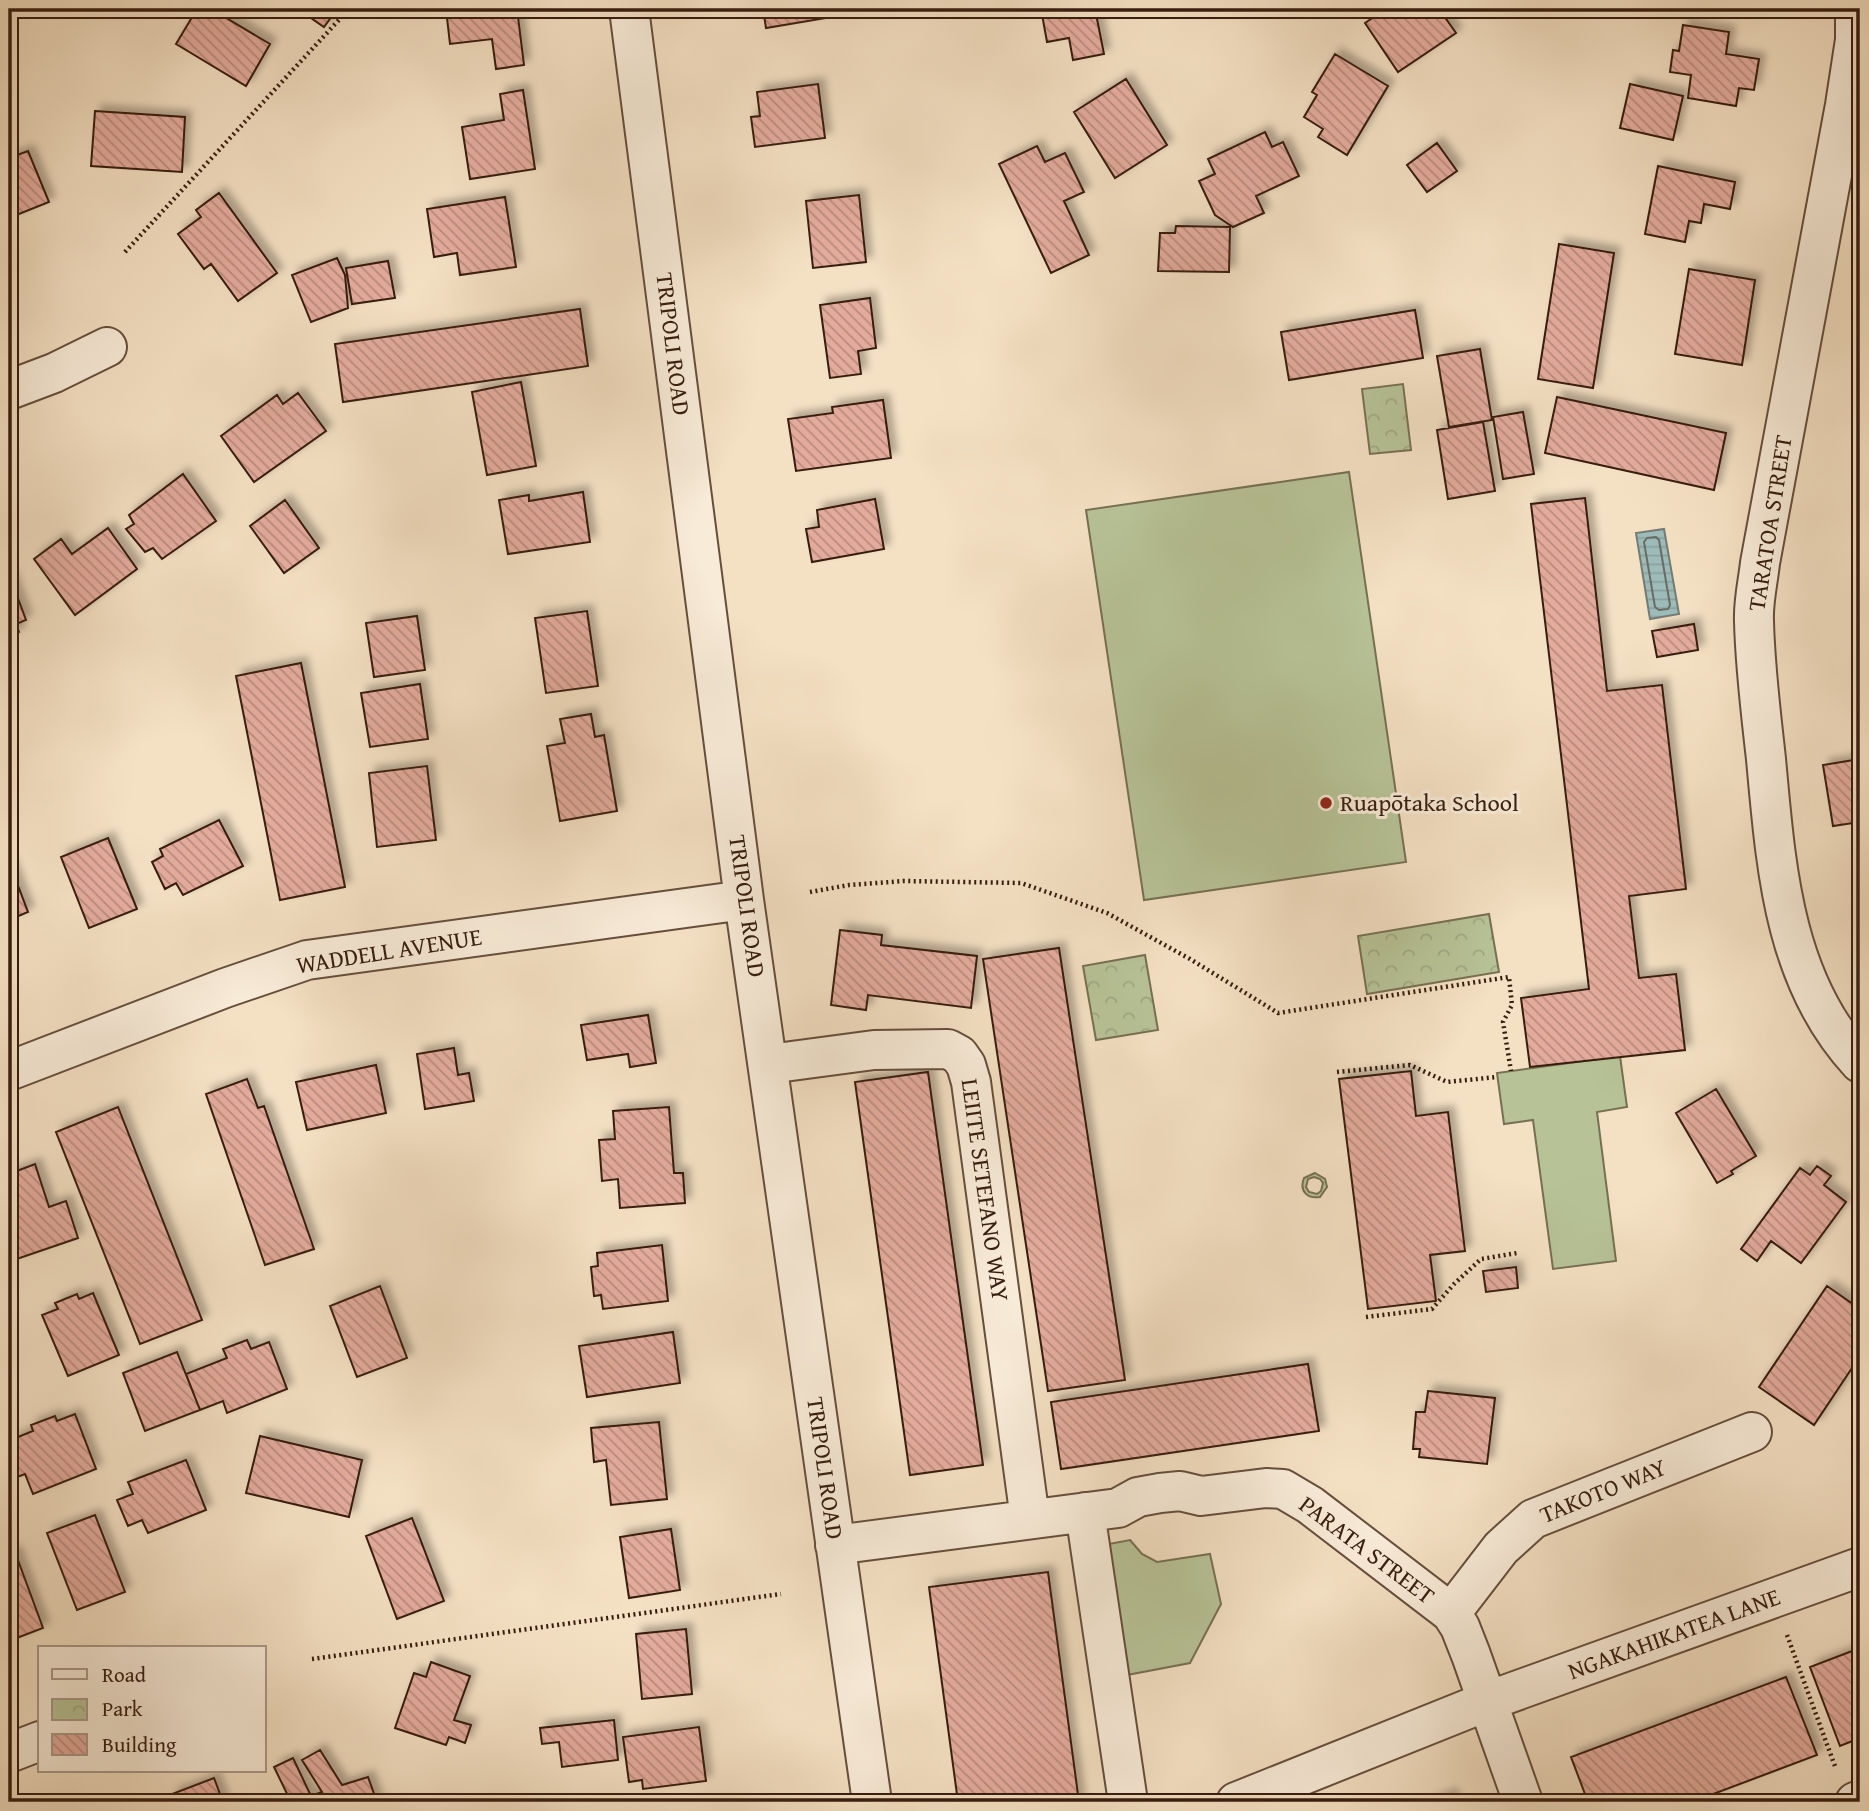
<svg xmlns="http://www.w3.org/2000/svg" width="1869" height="1811" font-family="'Gentium Book Plus',serif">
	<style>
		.park { fill: url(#park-crowns); stroke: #777053; stroke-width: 2 }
		.garden { fill: #b7c397; stroke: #777053; stroke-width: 2; fill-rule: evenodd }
		.water { fill: url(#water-rules); stroke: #747c75; stroke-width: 2 }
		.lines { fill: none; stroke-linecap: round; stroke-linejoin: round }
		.shore { stroke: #6a6c64; stroke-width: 2 }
		.building { fill: url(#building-back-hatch); stroke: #371d0f; stroke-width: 2; filter: url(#shadow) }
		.minor-casing { stroke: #664e3c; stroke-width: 42 }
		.path { stroke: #371d0f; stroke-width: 4.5; stroke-dasharray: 2 3.5; stroke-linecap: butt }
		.minor { stroke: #f8ebd8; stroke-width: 38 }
		.poi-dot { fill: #8f2418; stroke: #f8ebd8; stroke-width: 2.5 }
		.labels { text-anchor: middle; stroke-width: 6; stroke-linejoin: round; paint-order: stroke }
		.street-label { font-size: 24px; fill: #371d0f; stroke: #f8ebd8 }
		.poi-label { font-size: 24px; fill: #371d0f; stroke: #f8ebd8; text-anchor: start }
	</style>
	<defs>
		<pattern id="park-crowns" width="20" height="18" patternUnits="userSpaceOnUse" patternTransform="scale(1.75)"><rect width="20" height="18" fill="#b7c397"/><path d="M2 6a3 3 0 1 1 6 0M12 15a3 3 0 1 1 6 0" fill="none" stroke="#9ea781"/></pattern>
		<pattern id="water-rules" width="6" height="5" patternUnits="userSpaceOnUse" patternTransform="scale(1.75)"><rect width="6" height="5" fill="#9dbcb9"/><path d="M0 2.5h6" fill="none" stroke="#88a19e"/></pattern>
		<pattern id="building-back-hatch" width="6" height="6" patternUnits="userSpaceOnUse" patternTransform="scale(1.75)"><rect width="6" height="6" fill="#e3ab9c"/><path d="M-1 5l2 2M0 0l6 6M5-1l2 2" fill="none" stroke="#b98b7e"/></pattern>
		<filter id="shadow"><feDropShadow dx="6" dy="-6" stdDeviation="3.5" flood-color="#0004"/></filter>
	</defs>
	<rect width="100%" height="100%" fill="#f4e0c3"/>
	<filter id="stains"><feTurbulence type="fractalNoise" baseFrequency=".00286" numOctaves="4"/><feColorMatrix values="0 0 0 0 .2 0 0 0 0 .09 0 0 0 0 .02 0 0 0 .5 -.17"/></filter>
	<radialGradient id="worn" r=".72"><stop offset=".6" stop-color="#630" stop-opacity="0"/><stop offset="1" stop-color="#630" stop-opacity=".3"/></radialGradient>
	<!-- park -->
	<path class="park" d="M1403 384 1411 450 1370 454 1362 389Z
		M1489 914 1499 972 1367 994 1358 936Z
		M1145 955 1158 1030 1096 1040 1083 966Z"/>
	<!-- garden -->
	<path class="garden" d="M1349 472 1406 862 1144 900 1086 510Z
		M1620 1056 1627 1107 1597 1112 1616 1261 1553 1269 1533 1120 1504 1124 1497 1073Z
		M1315 1173 1325 1179 1327 1187 1320 1197C1307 1199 1299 1191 1304 1178ZM1314 1177 1320 1179 1323 1183 1321 1191 1317 1194 1309 1192 1306 1187 1308 1179Z
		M1130 1540 1142 1554 1157 1562 1210 1554 1221 1604 1190 1663 1127 1675 1109 1544Z"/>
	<!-- water -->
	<path class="water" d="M1664 529 1679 614 1650 619 1636 533Z"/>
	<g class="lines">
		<!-- shore -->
		<path class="shore" d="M1656 537 1659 540 1670 605 1668 609 1659 610 1655 607 1644 542 1647 538Z"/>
	</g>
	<!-- building -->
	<path class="building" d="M197 9H211L270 44 246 86 176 44Z
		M298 9H337L324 27Z
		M446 9H517L524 65 496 69 492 39 450 44Z
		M763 9H825L826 18 766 28Z
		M1041 9H1095L1104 54 1073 60 1069 38 1047 42Z
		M1386 9H1439L1456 33 1398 72 1365 23Z
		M1683 25 1729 32 1726 54 1759 59 1754 90 1739 88 1736 106 1688 98 1691 75 1670 72 1673 50 1679 51Z
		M1335 54 1388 86 1347 155 1318 137 1323 129 1304 117 1317 95 1312 92Z
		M1126 79 1167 145 1115 178 1074 112Z
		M818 84 825 138 755 147 751 117 760 116 757 92Z
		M1630 84 1683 96 1673 140 1620 128Z
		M523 90 535 169 470 179 462 127 504 120 500 94Z
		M95 111 185 117 182 172 91 166Z
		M1265 132 1272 147 1283 142 1299 176 1256 196 1264 213 1233 227 1215 215 1199 181 1215 174 1208 159Z
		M1437 143 1457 171 1427 192 1407 165Z
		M1037 146 1045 162 1065 153 1084 192 1064 201 1089 255 1051 273 999 164Z
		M28 151 49 202 9 218V158Z
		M1658 166 1735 182 1730 209 1704 204 1701 223 1689 221 1685 242 1645 234Z
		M219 193 277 273 238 301 211 264 204 269 178 234 201 217 196 210Z
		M859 195 866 262 813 268 806 201Z
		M505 197 516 267 460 275 457 253 434 257 427 209Z
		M1176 226 1230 227 1229 272 1158 271 1160 233H1175Z
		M1559 244 1614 253 1593 388 1538 379Z
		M337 258 345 275 348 308 311 322 292 275Z
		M388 261 395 298 352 304 346 268Z
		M1689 269 1755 280 1742 365 1675 354Z
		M870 298 876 348 858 351 861 374 830 378 820 305Z
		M580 309 588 366 343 402 335 344Z
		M1415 310 1423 358 1289 380 1281 332Z
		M1480 349 1492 420 1449 427 1437 356Z
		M521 382 536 466 487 475 472 392Z
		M298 393 326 431 254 482 221 436 277 395 283 404Z
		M1557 397 1726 433 1714 490 1545 453Z
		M883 400 891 458 796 471 788 419 833 413 832 407Z
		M1523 412 1534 474 1503 479 1493 417Z
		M1483 422 1495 491 1448 499 1437 430Z
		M183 474 216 521 162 559 153 548 145 552 126 529 134 524 129 515Z
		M583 492 590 542 508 554 499 500 529 495V501Z
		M1585 498 1607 691 1662 685 1686 889 1629 896 1639 978 1676 974 1685 1050 1530 1067 1521 998 1589 989 1531 504Z
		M875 499 884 549 812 562 806 529 819 527 817 510Z
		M285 500 319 548 284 573 250 526Z
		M108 528 137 569 75 615 34 559 61 539 72 554Z
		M9 574 26 620 16 624 19 632 9 636Z
		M587 611 598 686 546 693 535 618Z
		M417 616 425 670 374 677 366 623Z
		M1694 624 1698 650 1657 657 1652 631Z
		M301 663 345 887 280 900 236 676Z
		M420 684 428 739 370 747 361 693Z
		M591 714 595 737 604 735 617 811 560 821 547 746 565 743 560 719Z
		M1860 759V822L1833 826 1823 765Z
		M427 766 436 840 377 847 369 773Z
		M219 820 243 866 183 895 176 883 165 889 152 862 163 856 160 849Z
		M108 838 137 909 89 928 61 857Z
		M9 862 28 912 9 920Z
		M840 930 882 935 881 945 977 956 971 1008 868 995 866 1010 831 1005Z
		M1059 948 1125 1380 1048 1391 983 959Z
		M648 1015 656 1063 630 1067 628 1054 587 1060 581 1025Z
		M454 1048 458 1075 469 1073 474 1101 425 1109 417 1054Z
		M376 1065 386 1113 307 1130 296 1082Z
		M1411 1071 1416 1116 1448 1112 1465 1251 1430 1255 1436 1301 1368 1309 1339 1079Z
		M928 1072 983 1465 910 1475 855 1082Z
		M247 1079 258 1108 264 1106 314 1249 265 1265 206 1094Z
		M1716 1089 1756 1156 1731 1171 1733 1174 1717 1183 1676 1113Z
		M118 1107 202 1320 140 1344 56 1132Z
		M669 1107 674 1173H683L685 1203 620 1208 618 1179 602 1181 599 1140 615 1139 613 1111Z
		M35 1164 49 1207 66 1201 78 1238 11 1261 9 1253V1174Z
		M1817 1166 1831 1176 1824 1185 1846 1202 1801 1263 1771 1241 1757 1261 1741 1249 1800 1168 1810 1175Z
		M662 1245 668 1301 603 1309 601 1295 594 1296 591 1267 598 1266 597 1253Z
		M1516 1267 1518 1288 1486 1292 1483 1271Z
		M380 1286 407 1358 357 1377 330 1306Z
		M1827 1286 1860 1309V1356L1814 1425 1759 1387Z
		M93 1293 119 1355 68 1376 42 1315 58 1309 55 1303 77 1294 79 1299Z
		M673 1332 680 1383 587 1397 579 1346Z
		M247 1340 251 1349 269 1342 287 1389 227 1413 223 1401 200 1410 186 1374 227 1358 223 1349Z
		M177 1352 200 1410 145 1431 123 1373Z
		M1308 1364 1319 1431 1061 1469 1051 1402Z
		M1428 1391 1495 1398 1487 1464 1419 1457 1420 1449H1413L1416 1412H1425Z
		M75 1414 96 1469 33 1494 25 1474 9 1480V1446L15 1443 13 1439 33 1431 31 1425 55 1416 57 1421Z
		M659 1422 667 1499 611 1505 606 1460 594 1462 591 1428Z
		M260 1436 362 1460 349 1517 246 1493Z
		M186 1460 206 1510 148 1533 142 1520 128 1526 117 1500 133 1494 128 1482Z
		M95 1515 125 1592 77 1610 47 1533Z
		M412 1518 444 1601 397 1619 366 1536Z
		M671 1529 680 1590 629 1598 620 1537Z
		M15 1552 43 1628 9 1641V1554Z
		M1048 1572 1079 1802H958L929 1587Z
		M686 1629 692 1694 642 1699 636 1634Z
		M1860 1648V1738L1840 1746 1810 1667Z
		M431 1662 470 1676 454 1720 471 1725 465 1743 449 1737 446 1745 395 1728 414 1673 426 1677Z
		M1786 1677 1817 1755 1692 1802H1588L1571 1757Z
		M614 1720 618 1760 562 1767 559 1742 542 1744 540 1728Z
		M699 1727 706 1781 643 1789 642 1780 629 1782 623 1737Z
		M320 1750 342 1785 368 1777 377 1802H291L274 1767 293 1758 311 1796 322 1792 302 1760Z
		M214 1778 223 1802H170L175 1800 172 1794Z
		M1451 1794 1454 1802H1430Z"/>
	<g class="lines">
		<!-- minor casing -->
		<g class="minor-casing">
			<path id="minor" d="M629 9 744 900 872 1802
				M1855 9V40L1845 105 1760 563C1758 582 1753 602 1754 621 1755 667 1761 714 1766 759 1776 867 1783 980 1860 1063
				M9 390 54 373 107 347
				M769 1064 874 1050 948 1049 959 1055 966 1065 971 1082 1030 1519
				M9 1071 225 988 307 960 744 900
				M1085 1512 1128 1802
				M835 1545 1118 1508 1138 1497 1160 1493 1180 1491 1201 1496 1266 1488 1283 1489 1310 1505 1451 1613 1460 1627 1471 1655 1523 1802
				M1451 1613 1501 1548 1533 1519 1752 1432
				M9 1753 40 1741
				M1236 1802 1488 1701 1860 1567
				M1855 1802 1860 1800"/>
		</g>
		<!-- path -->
		<path class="path" d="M125 252 349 9
			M810 892 849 885 904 881 1021 883 1107 913 1190 959 1278 1013 1509 977 1512 1005 1503 1022 1511 1071
			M1337 1072 1410 1065 1447 1082 1497 1077
			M1366 1317 1432 1309 1454 1284 1481 1259 1517 1253
			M1787 1635 1836 1769
			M312 1659 781 1594"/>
		<!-- minor -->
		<use href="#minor" class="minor"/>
	</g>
	<!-- markers -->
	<circle class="poi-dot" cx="1326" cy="803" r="7"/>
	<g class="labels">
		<!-- street labels -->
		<g class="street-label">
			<text transform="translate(673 344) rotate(83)" y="8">TRIPOLI ROAD</text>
			<text transform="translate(1770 523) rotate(-81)" y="8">TARATOA STREET</text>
			<text transform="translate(747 906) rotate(82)" y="8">TRIPOLI ROAD</text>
			<text transform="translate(389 951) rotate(-9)" y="8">WADDELL AVENUE</text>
			<text transform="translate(985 1190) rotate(82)" y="8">LEIITE SETEFANO WAY</text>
			<text transform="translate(825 1468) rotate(82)" y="8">TRIPOLI ROAD</text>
			<text transform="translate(1603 1491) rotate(-22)" y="8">TAKOTO WAY</text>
			<text transform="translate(1367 1550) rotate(37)" y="8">PARATA STREET</text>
			<text transform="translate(1674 1634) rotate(-20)" y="8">NGAKAHIKATEA LANE</text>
		</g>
		<!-- poi labels -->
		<g class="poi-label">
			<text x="1340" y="811">Ruapōtaka School</text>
		</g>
	</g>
	<!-- margin -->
	<rect width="1869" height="1811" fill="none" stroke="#f4e0c3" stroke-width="35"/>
	<rect x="10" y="10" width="1848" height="1790" fill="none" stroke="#371d0f" stroke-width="3.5"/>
	<rect x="18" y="18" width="1834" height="1776" fill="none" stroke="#371d0f" stroke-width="2"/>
	<!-- legend -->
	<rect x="38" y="1646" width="228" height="126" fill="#f8ebd8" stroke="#ab9988" stroke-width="2"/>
	<rect x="52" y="1669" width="35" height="10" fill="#f8ebd8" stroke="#ab9988" stroke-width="2"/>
	<text x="102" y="1682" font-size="21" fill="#371d0f">Road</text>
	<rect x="52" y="1699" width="35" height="21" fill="url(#park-crowns)" stroke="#ab9988" stroke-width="2"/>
	<text x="102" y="1716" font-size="21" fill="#371d0f">Park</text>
	<rect x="52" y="1734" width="35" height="21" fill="url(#building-back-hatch)" stroke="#ab9988" stroke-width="2"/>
	<text x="102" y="1752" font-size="21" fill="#371d0f">Building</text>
	<rect width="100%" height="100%" filter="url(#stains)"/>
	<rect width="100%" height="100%" fill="url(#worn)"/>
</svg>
